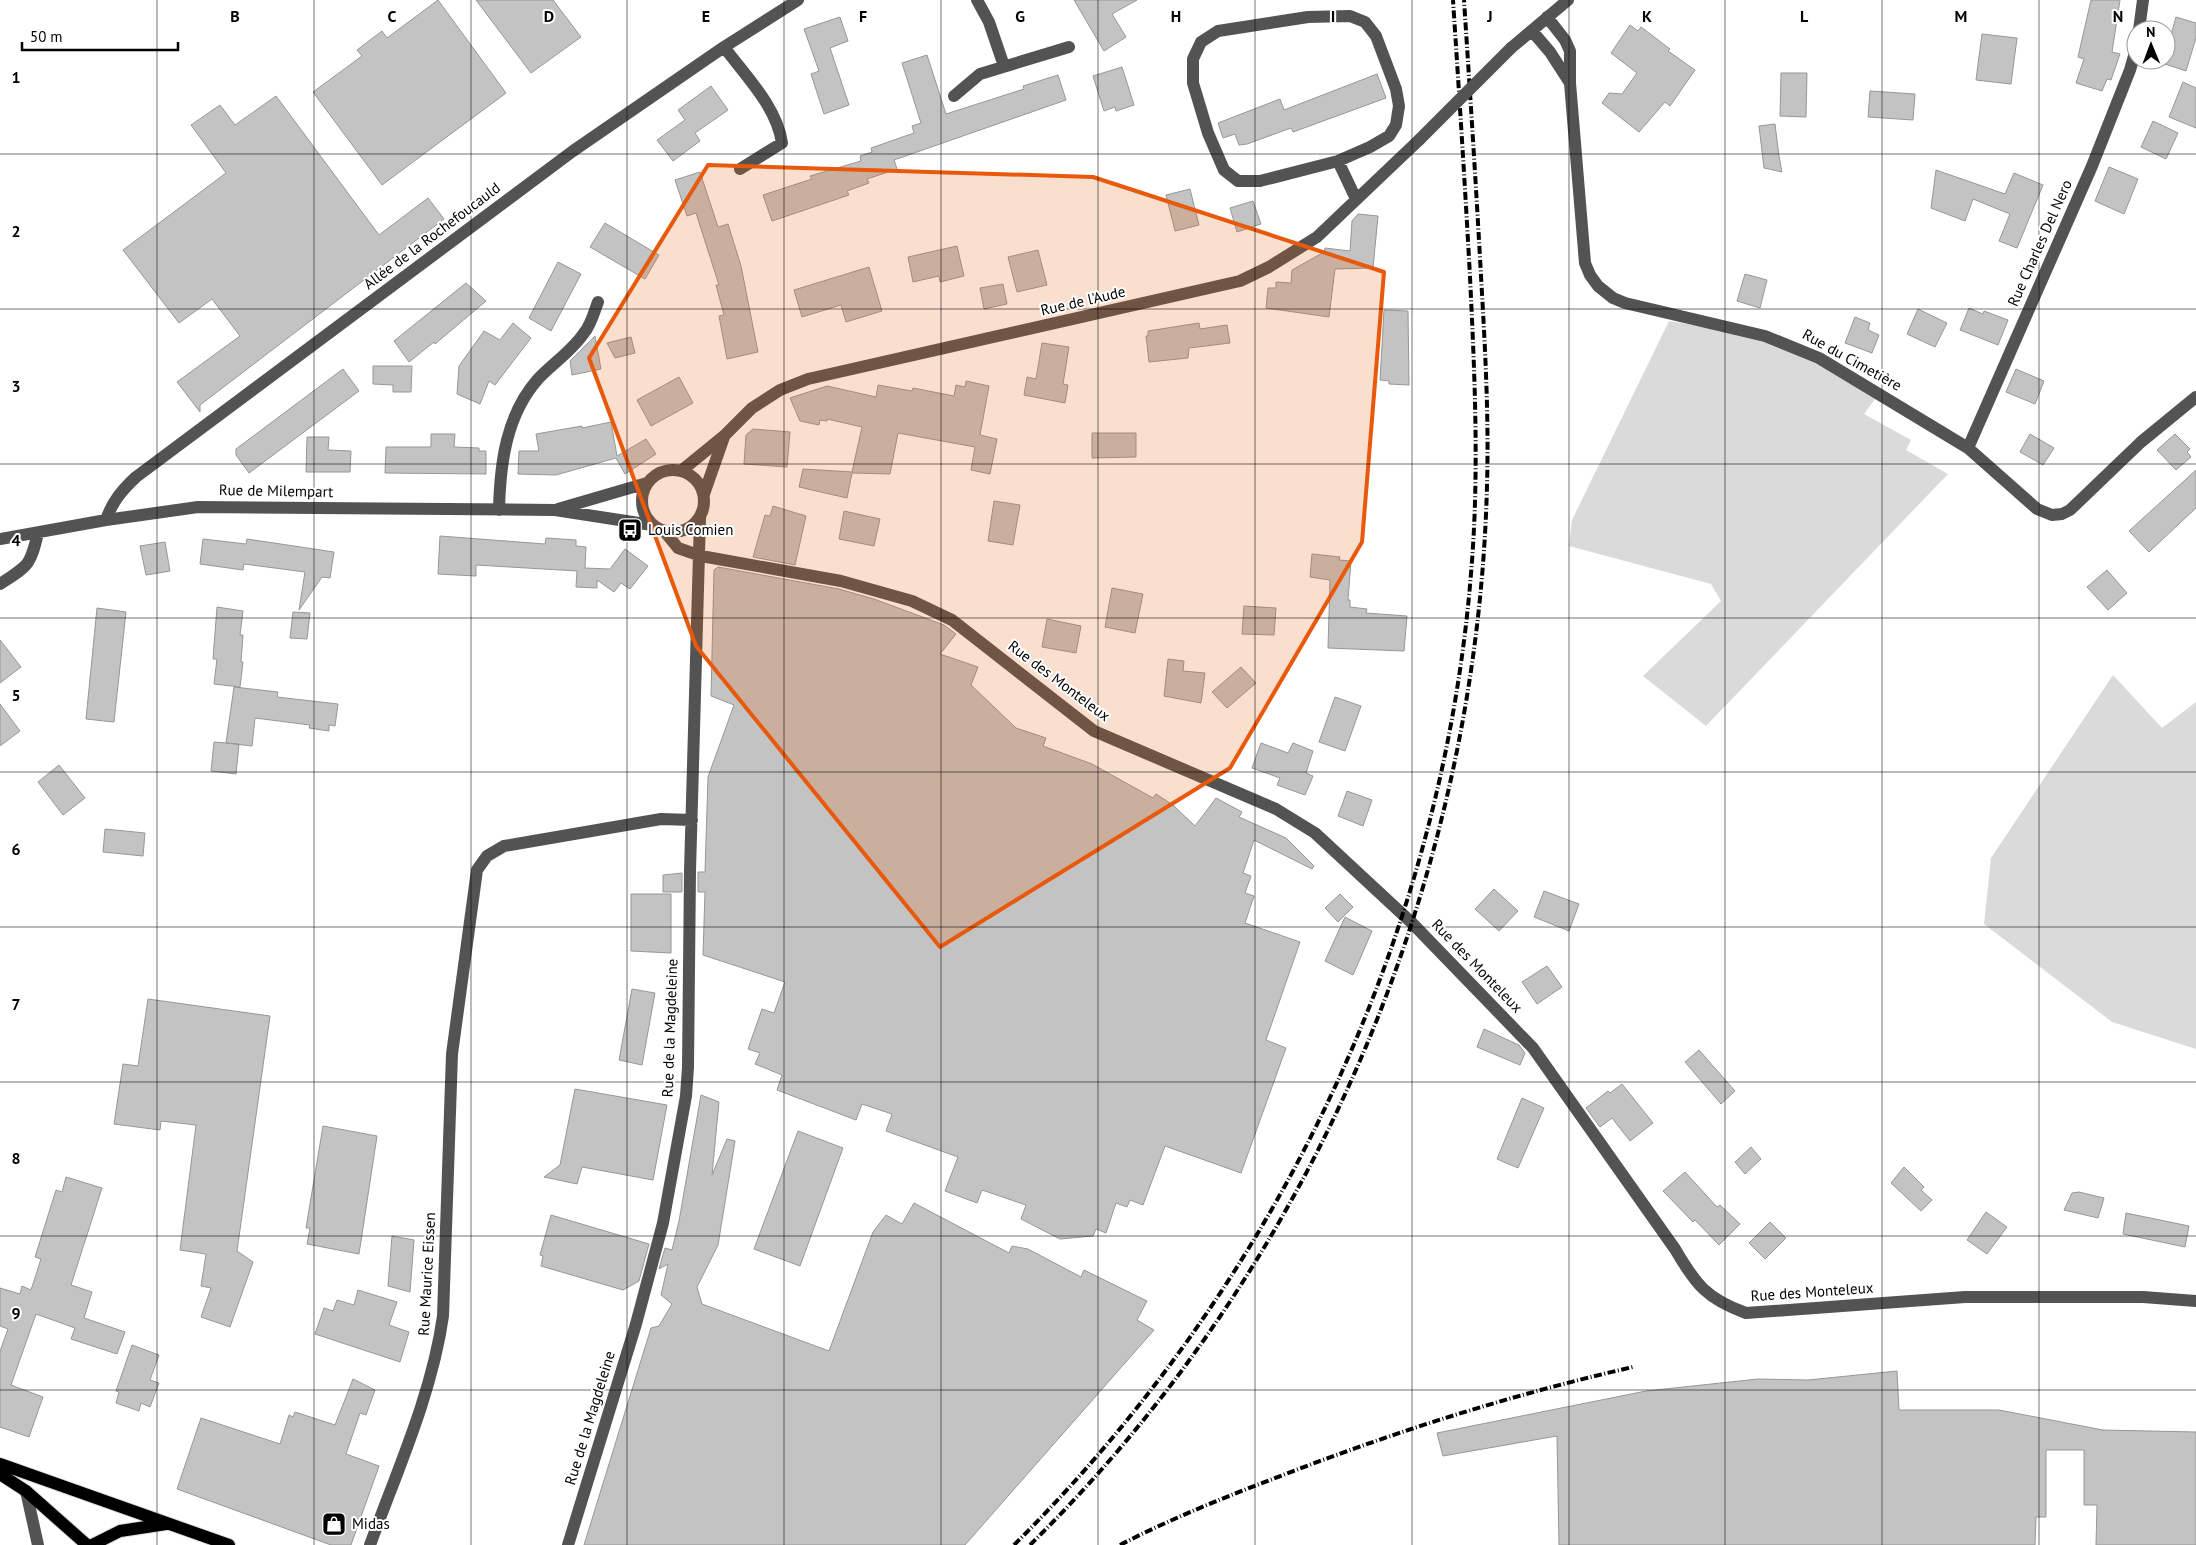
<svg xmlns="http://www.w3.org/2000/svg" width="2196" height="1545" font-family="'PT Sans',sans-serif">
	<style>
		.green { fill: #dadada }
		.building { fill: #c3c3c3; stroke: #979797 }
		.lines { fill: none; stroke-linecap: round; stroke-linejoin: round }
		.major-casing { stroke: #dbdbdb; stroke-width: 14 }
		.minor { stroke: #535353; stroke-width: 12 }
		.major { stroke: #000; stroke-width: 12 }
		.rail { stroke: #000; stroke-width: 4; stroke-dasharray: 8 2.5 1 2.5; stroke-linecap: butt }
		.minor-bridge { stroke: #535353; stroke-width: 12 }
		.marked { fill: #e8590c; fill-opacity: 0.2; stroke: #e8590c; stroke-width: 4; stroke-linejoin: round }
		.grid { fill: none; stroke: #000; stroke-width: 1; stroke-opacity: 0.55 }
		.labels { text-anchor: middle; stroke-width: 4; stroke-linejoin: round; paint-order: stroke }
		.street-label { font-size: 15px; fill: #000; stroke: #fff }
		.poi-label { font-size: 15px; fill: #000; stroke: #fff; text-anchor: start }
		.grid-label { font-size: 16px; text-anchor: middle; font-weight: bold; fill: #000; stroke: #fff; stroke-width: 4; stroke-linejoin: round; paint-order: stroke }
	</style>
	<rect width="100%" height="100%" fill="#fff"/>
	<!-- green -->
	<path class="green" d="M1669 321 1736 332 1809 356 1875 399 1864 414 1911 440 1906 450 1948 474 1706 726 1643 676 1721 601 1711 584 1569 546 1572 520Z
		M2113 675 2162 728 2196 702V1049L2112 1022 1984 924 1991 858Z"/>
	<!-- building -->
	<path class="building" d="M438 0 506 93 382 185 313 92 362 56 357 50 382 31 387 38Z
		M476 0H553L581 37 531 73Z
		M1074 0H1137L1112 14 1126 37 1104 51Z
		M2091 0H2120L2112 52 2120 54 2111 80 2107 79 2102 91 2076 83 2084 59 2078 57Z
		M840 17 848 41 830 48 849 105 824 114 811 74 819 71 804 29Z
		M2176 17 2196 23V38L2186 71 2162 63 2163 60H2166V52Z
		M1630 25 1638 31 1641 27 1670 49 1668 51 1695 70 1670 106 1665 102 1639 132 1602 103 1609 93 1622 94 1637 73 1611 53Z
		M1982 34 2017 38 2011 84 1976 80Z
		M927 55 946 114 1024 89 1023 86 1058 75 1066 100 894 160 897 169 867 179 869 183 847 191 849 195 772 221 763 195 812 179 810 176 861 161 860 156 872 152 871 148 914 133 912 126 921 123 902 63Z
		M1122 67 1134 105 1116 111 1115 107 1104 111 1093 76Z
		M1781 73H1807L1806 117 1780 116Z
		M1377 74 1386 98 1293 132 1291 128 1247 144 1239 145 1235 134 1223 138 1218 123 1280 99 1284 110Z
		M2183 82 2196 88V128L2169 117Z
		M711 86 728 110 695 133 700 141 673 161 657 140 685 120 678 110Z
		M1870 91 1915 94 1913 120 1868 117Z
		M276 96 379 235 428 198 444 219 200 405V412L177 382 240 336 212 299 179 323 123 250 226 173 191 125 220 105 235 125Z
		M2153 121 2178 133 2166 159 2141 147Z
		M1775 124 1779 156 1782 172 1764 168 1759 126Z
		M2109 167 2138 179 2124 214 2095 201Z
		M1936 170 2005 194 2014 173 2043 185 2017 248 1999 241 2010 214 1973 199 1965 221 1931 208Z
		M700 172 718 227 728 224 741 266 758 352 727 359 719 316 724 315 716 285H719L696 213 687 216 675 180Z
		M1190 189 1199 225 1175 231 1166 195Z
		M1253 201 1261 224 1237 232 1230 208Z
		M1358 214 1378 216 1373 268 1335 269 1329 317 1266 308 1268 288H1276V282L1291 283 1292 270 1324 252 1325 248 1350 251 1352 221Z
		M605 223 659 255 645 279 590 247Z
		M957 246 964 276 940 282 939 276 913 282 908 257Z
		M1038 250 1047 285 1017 292 1008 257Z
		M558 262 581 274 551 331 529 318Z
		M869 267 882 311 846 322 841 305 802 317 794 290Z
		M1745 274 1767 280 1760 308 1737 301Z
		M466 283 486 301 435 344 434 342 409 362 394 341Z
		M1003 284 1007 304 984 309 980 288Z
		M1969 308 1983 314 1984 311 2008 320 1998 345 1960 330Z
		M1918 309 1947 323 1935 347 1907 334Z
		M1384 310 1408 311 1409 385 1389 384V381L1380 380Z
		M1855 317 1870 323 1868 330 1879 335 1872 353 1845 343Z
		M513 323 531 338 495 385 489 381 480 404 457 394 459 366 484 331 500 340Z
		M1199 323 1200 329 1227 325 1230 343 1189 348 1188 358 1149 362 1146 336H1148V331Z
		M595 336 601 369 572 375 570 361Z
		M631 337 635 353 615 358 607 343Z
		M1042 343 1069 347 1063 384 1068 385 1065 403 1024 395 1027 377 1036 379Z
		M373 366H412L411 392H393V385L373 384Z
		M343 369 359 391 249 473 236 455V449Z
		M2016 369 2044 381 2035 404 2006 392Z
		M679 377 693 403 651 426 637 400Z
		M966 381 989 386 980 435 997 439 990 474 971 470 975 447 898 433 890 474 852 473 847 498 799 487 803 469 852 472 862 427 827 419V421L820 420 819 425 800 421 790 398 827 386 876 397 878 385 912 391 913 388 954 396 956 385 965 387Z
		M611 422 617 456 646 439 656 454 625 474 616 458 556 475 518 474 519 451H539L536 434 582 426V428Z
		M753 429 790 432 787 467 744 464 746 435Z
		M1092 433H1136V457L1092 458Z
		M431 434H455L454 447 479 448V451H486V474L385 473 386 447H431Z
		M2030 434 2054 448 2043 465 2020 452Z
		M2175 434 2190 449 2187 452 2191 457 2176 470 2157 450Z
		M307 437H329L328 450 351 451 350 472H306Z
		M2196 470V508L2149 552 2129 531Z
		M994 501 1020 505 1013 545 988 541Z
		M773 506 806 516 795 565 753 557 765 515 770 516Z
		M844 511 880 519 874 546 839 539Z
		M440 536 545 544 546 538 576 540V546L586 547 585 568 610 569 625 549 648 566 630 589 621 583 614 592 597 580V588L576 587 577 571 476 565V576L438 574Z
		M203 539 246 544 247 539 334 552 330 578 322 577 299 610 305 572 244 564 243 570 200 564Z
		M165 542 170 571 146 575 140 546Z
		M1312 554 1340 557 1339 560 1351 561 1348 600H1350V607L1367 609 1366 613 1407 616 1404 651 1328 648 1330 580 1310 577Z
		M718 567 839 589 874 599 944 625 956 634 940 654 978 667 971 685 1016 728 1046 738 1043 746 1092 764 1153 798 1156 794 1173 805 1195 826 1216 798 1242 812 1239 817 1286 838 1314 866 1312 869 1254 840 1243 873 1251 876 1245 893 1254 896 1245 923 1300 942 1266 1040 1286 1048 1241 1173 1165 1146 1143 1205 1130 1200 1127 1207 1116 1203 1106 1233 1096 1229 1093 1236 1060 1239 1021 1219 1026 1205 982 1190 977 1203 945 1191 958 1157 886 1131 892 1114 862 1104 856 1120 777 1090 782 1075 755 1064 760 1053 748 1049 762 1009 774 1013 785 982 703 955 705 892H698V872H705L708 777 734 705 711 696 714 570Z
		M2107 570 2127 593 2108 610 2087 587Z
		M1112 588 1143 594 1135 633 1105 627Z
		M1244 606 1276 608 1274 635 1242 634Z
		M217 607 243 611 240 635H243L241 662H243L240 687 214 684 217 659H213Z
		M97 608 126 612 114 722 86 719Z
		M293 612 310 613 307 639 290 638Z
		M1047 619 1081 626 1076 653 1042 647Z
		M0 640 21 667 0 683Z
		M1168 659 1184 661 1183 671 1205 673 1201 703 1164 696Z
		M1241 667 1256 683 1227 708 1212 692Z
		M234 687 278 692 277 697 338 704 335 726 329 725V731L309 728 310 725 255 718 252 746 226 743Z
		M1335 697 1361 706 1345 751 1319 742Z
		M0 704 20 731 0 746Z
		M214 742 239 744 236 774 211 771Z
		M1261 743 1288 753 1293 743 1313 751 1306 773 1313 776 1305 795 1277 785 1280 778 1252 768Z
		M59 765 85 798 63 815 38 782Z
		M1347 791 1372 800 1363 826 1338 816Z
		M105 829 145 833 143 856 103 852Z
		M682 873V892H663V875Z
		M1494 889 1518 911 1499 931 1475 909Z
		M1544 891 1579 904 1569 931 1534 917Z
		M631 894H671V953L631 951Z
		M1340 894 1353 907 1338 922 1325 908Z
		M1345 917 1372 931 1353 975 1325 961Z
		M1547 966 1562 987 1537 1004 1522 982Z
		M632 989 655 993 642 1065 619 1060Z
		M148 999 270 1016 237 1251 253 1262 230 1327 201 1317 211 1288 201 1286 206 1254 180 1250 196 1125 161 1121 160 1130 114 1124 123 1064 138 1066Z
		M1484 1029 1519 1045 1525 1053 1520 1065 1477 1047Z
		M1699 1050 1735 1091 1721 1104 1685 1062Z
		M1622 1084 1653 1123 1630 1141 1612 1118 1600 1127 1586 1108 1608 1091 1610 1093Z
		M575 1089 667 1105 653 1180 582 1167 577 1184 544 1177 560 1165Z
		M701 1095 719 1102 712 1175 727 1139 735 1141 718 1245 697 1287 702 1304 829 1351 873 1232 886 1215 902 1224 914 1203 1009 1253 1012 1246 1028 1249 1081 1277 1084 1270 1147 1301 1137 1320 1154 1330 965 1545H584L651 1328 659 1326 672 1304 661 1295 668 1264 659 1269 665 1248 672 1250 679 1221Z
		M1522 1098 1544 1108 1518 1168 1497 1159Z
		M323 1126 377 1136 359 1254 307 1244 310 1228H306Z
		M798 1131 843 1148 800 1266 754 1249Z
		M1751 1147 1761 1159 1745 1174 1735 1162Z
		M1904 1167 1924 1187 1921 1190 1932 1200 1921 1211 1891 1183Z
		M1685 1172 1717 1207 1720 1205 1740 1224 1719 1245 1695 1220 1693 1222 1663 1191Z
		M66 1177 102 1188 71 1285 92 1292 84 1318 125 1332 117 1354 71 1339 75 1328 36 1314 11 1385 43 1397 29 1437 0 1427V1351L8 1329 0 1326V1288L20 1294 22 1286 31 1290 41 1259 35 1257 56 1190 62 1192Z
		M2079 1192 2104 1198 2098 1218 2064 1210 2072 1193Z
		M1986 1212 2007 1227 1987 1254 1967 1240Z
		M2126 1213 2189 1226 2185 1247 2123 1234Z
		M551 1215 649 1244 639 1281 623 1290 541 1266 543 1256 540 1255Z
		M1770 1222 1786 1238 1765 1259 1749 1243Z
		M392 1236 414 1240 410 1292 388 1286Z
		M358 1290 397 1302 389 1325 409 1332 400 1362 315 1334 324 1308 333 1311 337 1300 354 1305Z
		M132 1345 159 1355 150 1380 159 1383 150 1407 141 1403 139 1411 116 1403 119 1392 116 1391Z
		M1897 1371 1899 1410H1999L2103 1430 2196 1432V1545H2096L2097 1505H2084V1450H2046V1517H2036L2035 1545H1559L1557 1436 1443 1456 1437 1433 1646 1391 1758 1379 1808 1380Z
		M353 1379 375 1390 366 1415 360 1413 346 1454 379 1466 351 1545H331L177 1489 201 1418 280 1444 289 1415 293 1417 295 1412 335 1425Z"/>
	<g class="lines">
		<!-- major casing -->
		<g class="major-casing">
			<path id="major" d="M0 1464 229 1545
				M0 1474 26 1491 87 1545
				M92 1545 120 1531 166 1524"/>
		</g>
		<!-- minor -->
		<path class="minor" d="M977 0 989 22 1004 66
			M1350 16 1365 22 1376 36 1396 89 1399 106 1396 125 1389 136 1370 147 1338 161 1260 181H1238L1224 170 1208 133 1193 83V59L1201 42 1218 31 1308 17Z
			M1547 17 1565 40 1570 51V83L1585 263 1590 275 1598 286 1613 298 1625 303 1765 336 1819 358 1968 448 2037 509 2052 515 2062 514 2070 510 2141 442 2196 397
			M2139 30 2143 0
			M1532 31 1550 52 1570 83
			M724 47C745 75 777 107 782 143L740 169
			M1511 48 1568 0
			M954 96 980 74 1069 47
			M1338 161 1356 199
			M1968 448 2092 166 2130 70 2136 49
			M642 501a31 31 0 1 1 62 0a31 31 0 1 1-62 0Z
			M681 471 724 436 752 408 780 390 808 379 1240 281 1269 267 1317 237 1419 140
			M704 494 724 437
			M558 509 647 483
			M499 510C500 464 506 415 538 379 552 364 572 351 584 333 591 325 594 312 598 302
			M106 520C112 502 122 490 136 477L573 151 724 47 798 0
			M665 532 678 548 701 556 841 581 912 601 952 620 1094 731 1276 809 1315 833 1412 923 1533 1048 1675 1249C1696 1285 1707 1299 1746 1313L1965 1297H2143L2196 1301
			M0 539 106 520 198 507 555 510 652 525
			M0 584C29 565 30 566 38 533
			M26 1491 38 1545
			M370 1545C397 1471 432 1394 443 1316L452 1054 477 870 487 856 504 846 661 819 692 820
			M568 1545 636 1324 663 1223 686 1096 688 1067 690 871 700 518"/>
		<!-- major -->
		<use href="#major" class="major"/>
		<!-- rail -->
		<path class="rail" d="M1014 1545C1285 1276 1455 911 1474 528 1478 444 1474 360 1470 277 1465 184 1459 92 1453 0
			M1030 1545C1312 1268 1477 880 1487 486 1489 416 1485 346 1481 276 1476 184 1470 92 1464 0
			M1120 1545C1172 1518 1228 1496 1283 1475 1397 1431 1514 1394 1633 1367"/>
		<!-- minor-bridge -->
		<path class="minor-bridge" d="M1419 140 1511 48"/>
	</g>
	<!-- marked area -->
	<path class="marked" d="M708 165 1093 177 1384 272 1362 542 1230 768 940 947 696 646 589 358Z"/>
	<!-- grid -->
	<path class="grid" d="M157 0V1545M314 0V1545M471 0V1545M627 0V1545M784 0V1545M941 0V1545M1098 0V1545M1255 0V1545M1412 0V1545M1569 0V1545M1725 0V1545M1882 0V1545M2039 0V1545M0 154H2196M0 309H2196M0 464H2196M0 618H2196M0 772H2196M0 927H2196M0 1082H2196M0 1236H2196M0 1390H2196"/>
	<!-- icons -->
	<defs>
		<g id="bus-square" transform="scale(1.25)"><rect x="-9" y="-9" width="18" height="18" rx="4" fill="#000" stroke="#fff"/><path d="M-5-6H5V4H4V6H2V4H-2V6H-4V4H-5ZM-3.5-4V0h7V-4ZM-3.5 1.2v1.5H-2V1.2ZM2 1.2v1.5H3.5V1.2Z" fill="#fff"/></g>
		<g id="shop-square" transform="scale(1.25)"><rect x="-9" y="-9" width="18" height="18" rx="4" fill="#000" stroke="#fff"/><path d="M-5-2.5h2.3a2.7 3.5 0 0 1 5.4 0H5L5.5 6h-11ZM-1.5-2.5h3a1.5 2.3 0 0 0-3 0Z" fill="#fff"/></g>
	</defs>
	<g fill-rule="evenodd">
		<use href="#bus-square" x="630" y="530"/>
		<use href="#shop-square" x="334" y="1524"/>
	</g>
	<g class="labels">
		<!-- street labels -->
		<g class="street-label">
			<text transform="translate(432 236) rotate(-37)" y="5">Allée de la Rochefoucauld</text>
			<text transform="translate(2040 243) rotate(-66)" y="5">Rue Charles Del Nero</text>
			<text transform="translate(1083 301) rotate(-13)" y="5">Rue de l'Aude</text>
			<text transform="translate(1852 360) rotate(29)" y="5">Rue du Cimetière</text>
			<text transform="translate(276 491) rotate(1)" y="5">Rue de Milempart</text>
			<text transform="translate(1059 681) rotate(37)" y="5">Rue des Monteleux</text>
			<text transform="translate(1477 966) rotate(46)" y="5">Rue des Monteleux</text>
			<text transform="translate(670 1028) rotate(-88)" y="5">Rue de la Magdeleine</text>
			<text transform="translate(427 1274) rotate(-87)" y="5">Rue Maurice Eissen</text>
			<text transform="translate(1812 1292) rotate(-4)" y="5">Rue des Monteleux</text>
			<text transform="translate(590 1418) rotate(-73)" y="5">Rue de la Magdeleine</text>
		</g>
		<!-- poi labels -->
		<g class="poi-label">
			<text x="648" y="535">Louis Comien</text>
			<text x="352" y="1529">Midas</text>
		</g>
	</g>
	<g class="grid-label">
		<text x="235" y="22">B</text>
		<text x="392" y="22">C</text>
		<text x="549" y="22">D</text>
		<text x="706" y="22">E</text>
		<text x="863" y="22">F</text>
		<text x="1020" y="22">G</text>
		<text x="1176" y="22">H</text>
		<text x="1333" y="22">I</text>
		<text x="1490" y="22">J</text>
		<text x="1647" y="22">K</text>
		<text x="1804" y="22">L</text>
		<text x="1961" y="22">M</text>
		<text x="2118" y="22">N</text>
		<text x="16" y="83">1</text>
		<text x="16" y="237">2</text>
		<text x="16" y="392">3</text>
		<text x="16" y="546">4</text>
		<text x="16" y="701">5</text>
		<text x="16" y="855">6</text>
		<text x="16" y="1010">7</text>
		<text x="16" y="1164">8</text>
		<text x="16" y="1319">9</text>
	</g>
	<!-- north arrow -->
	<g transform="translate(2151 45) rotate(359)"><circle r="24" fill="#ffffff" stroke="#999999"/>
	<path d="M0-4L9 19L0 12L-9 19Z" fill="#000000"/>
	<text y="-8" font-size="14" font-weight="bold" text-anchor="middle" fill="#000000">N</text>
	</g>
	<!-- scale -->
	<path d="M22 42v8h156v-8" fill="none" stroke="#000000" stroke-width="2.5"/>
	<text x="30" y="42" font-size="15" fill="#000000" stroke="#ffffff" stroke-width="4" paint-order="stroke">50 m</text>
</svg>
